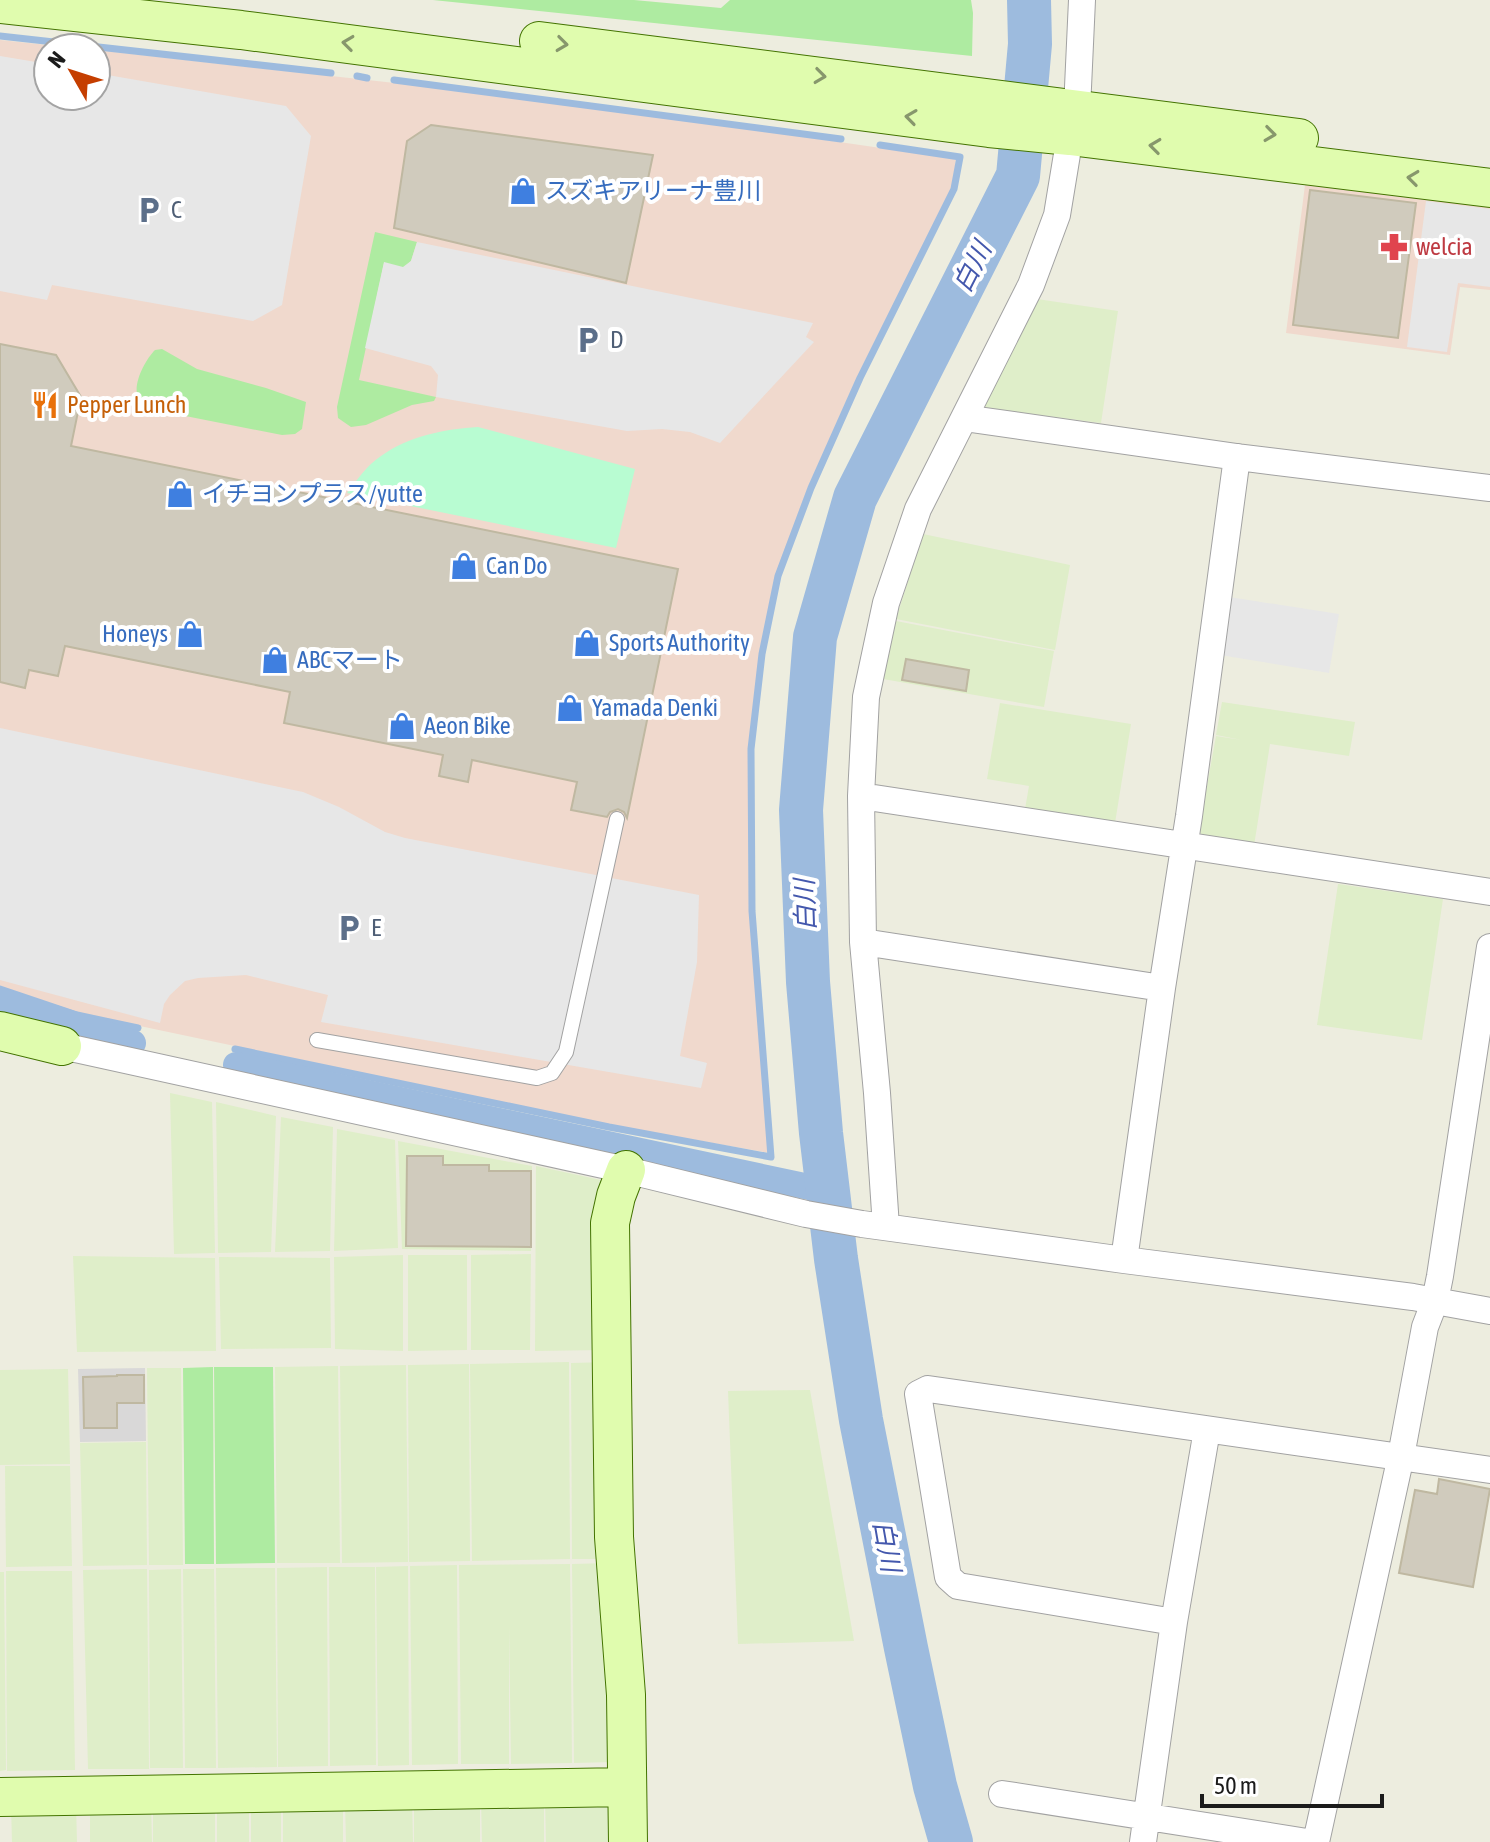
<svg xmlns="http://www.w3.org/2000/svg" width="1490" height="1842" font-family="'Asap Condensed','Noto Sans JP',sans-serif">
	<style>
		.residential { fill: #d9d8d8 }
		.commercial { fill: #f0d9cd }
		.farmland { fill: #dfeec9 }
		.grass { fill: #aeeba1 }
		.park { fill: #b8fcd2 }
		.parking { fill: #e7e7e7 }
		.lines { fill: none; stroke-linecap: round; stroke-linejoin: round }
		.stream { stroke: #9dbbde; stroke-width: 7 }
		.canal { stroke: #9dbbde; stroke-width: 26 }
		.river { stroke: #9dbbde; stroke-width: 44 }
		.building { fill: #d0cbbd; stroke: #bfb8a1; stroke-width: 2 }
		.lane-casing { stroke: #a2a2a2; stroke-width: 16 }
		.street-casing { stroke: #a2a2a2; stroke-width: 28 }
		.secondary-casing { stroke: #437300; stroke-width: 40 }
		.lane { stroke: #fff; stroke-width: 14 }
		.street { stroke: #fff; stroke-width: 26 }
		.secondary { stroke: #e0fcae; stroke-width: 38 }
		.oneway { stroke: #87976c }
		.labels { text-anchor: middle; stroke-width: 8; stroke-linejoin: round; paint-order: stroke }
		.shop-label { font-size: 24px; fill: #366cbe; stroke: #fff; text-anchor: start }
		.service-label { font-size: 24px; fill: #4e5e75; stroke: #fff; text-anchor: start }
		.health-label { font-size: 24px; fill: #be3a42; stroke: #fff; text-anchor: start }
		.food-label { font-size: 24px; fill: #c56008; stroke: #fff; text-anchor: start }
		.water-label { font-size: 26px; font-style: italic; fill: #4458ad; stroke: #fff }
	</style>
	<rect width="100%" height="100%" fill="#ededdf"/>
	<!-- residential -->
	<path class="residential" d="M145 1368 146 1441 80 1442 78 1369Z"/>
	<!-- commercial -->
	<path class="commercial" d="M0 40 76 48H48V96H96V50L413 85 771 132 956 159 952 188 857 377 808 487 776 575 760 654 748 749 749 911 769 1153 610 1125 78 1013 0 986Z
		M1305 185 1490 207V290L1460 287 1450 355 1286 333Z"/>
	<!-- farmland -->
	<path class="farmland" d="M1037 299 1118 311 1101 423 984 408 988 394Z
		M923 534 1070 565 1055 650 896 619Z
		M896 621 1054 651 1044 707 883 679Z
		M1222 702 1355 722 1349 756 1270 744 1254 846 1203 839 1199 830 1216 736 1242 740 1216 735Z
		M1000 703 1131 724 1115 823 1025 809 1029 786 987 779Z
		M1338 884 1443 899 1422 1040 1317 1025Z
		M170 1093 212 1102 215 1253 174 1254Z
		M216 1102 276 1116 271 1252 218 1253Z
		M281 1117 333 1127 330 1251 275 1252Z
		M337 1129 395 1140 398 1248 334 1251Z
		M398 1141 532 1166 531 1251 402 1249Z
		M536 1166 601 1180 602 1350 535 1351Z
		M531 1254 530 1350H471V1255Z
		M403 1255V1351L335 1349 334 1257Z
		M408 1255H467V1350L408 1351Z
		M73 1256 215 1258 216 1351 77 1352Z
		M219 1257 330 1258 331 1348 221 1349Z
		M569 1362 570 1559 472 1561 470 1364Z
		M609 1362 610 1559H572L571 1363Z
		M469 1364 470 1561 409 1562 408 1365Z
		M406 1365 408 1562 342 1563 340 1366Z
		M338 1366 340 1563H277L275 1367Z
		M147 1368H181L183 1565H149Z
		M68 1369 70 1464 0 1465V1370Z
		M810 1390 854 1641 738 1644 728 1391Z
		M146 1442 147 1565 83 1566 80 1443Z
		M70 1466 72 1566 6 1567 5 1466Z
		M610 1563 612 1762 574 1763 572 1564Z
		M570 1564 572 1763 511 1764 509 1626V1764H461L459 1565Z
		M457 1565 458 1764 412 1765 410 1566Z
		M408 1566 409 1765 378 1766 376 1567Z
		M327 1567 328 1766 278 1767 277 1568Z
		M329 1567H375L376 1765 330 1766Z
		M216 1568H275L277 1767 218 1768Z
		M147 1569 149 1769H88L83 1570Z
		M181 1569 183 1768H150L149 1570Z
		M183 1569H214L216 1768H185Z
		M6 1571H72L75 1770 7 1771Z
		M0 1572H4L6 1770 0 1771Z
		M617 1798V1842H546L545 1799Z
		M480 1799V1842H414V1800Z
		M544 1799V1842H482L481 1800Z
		M412 1800 413 1842H346L345 1801Z
		M343 1801V1842H283V1802Z
		M251 1802H281V1842H251Z
		M215 1803V1842H153V1804Z
		M217 1803H249V1842H217Z
		M151 1804 152 1842H90V1805Z
		M76 1805 77 1842H12L11 1806Z"/>
	<!-- grass -->
	<path class="grass" d="M433 0H634L721 8 730 0H971L973 13 972 56Z
		M375 232 417 242 411 261 403 268 384 263 359 380 436 397 434 401 412 405 366 425 351 427 338 418 337 407Z
		M162 349 197 369 266 388 306 402 302 429 295 434 282 435 150 409C145 407 142 405 139 400 131 386 145 360 155 350Z
		M213 1367 214 1564H185L183 1368Z
		M214 1367H273L275 1563 216 1564Z"/>
	<!-- park -->
	<path class="park" d="M478 427 635 469 616 548 347 493C357 480 367 465 381 456 409 436 445 429 478 427Z"/>
	<!-- parking -->
	<path class="parking" d="M0 56 48 64V96H96V73L286 106 311 136 282 305 253 321 52 285 47 300 0 291Z
		M1426 201 1490 209V287L1458 283 1447 352 1407 347Z
		M417 242 813 323 806 337 814 342 720 443 690 432 662 429 627 431 436 397 438 375 431 366 365 348 384 262 403 267 411 261Z
		M1229 597 1339 614 1329 673 1220 655Z
		M0 728 303 792 339 807 385 832 405 838 699 895 697 962 680 1056 707 1063 701 1088 321 1022 328 995 246 975 198 978 185 981 170 995 164 1004 160 1023 0 980Z"/>
	<g class="lines">
		<!-- stream -->
		<path class="stream" d="M0 36 331 73
			M357 76 367 78
			M394 80 841 139
			M0 989 77 1015 138 1028
			M235 1049 609 1127 771 1157 752 911 751 749 762 654 778 576 811 488 860 378 954 189 960 157 880 145"/>
		<!-- canal -->
		<path class="canal" d="M0 1001 133 1043
			M236 1065 828 1191"/>
		<!-- river -->
		<path class="river" d="M951 1842 935 1786 906 1648 861 1420 836 1259 821 1133 808 982 801 810 815 637 855 498 1018 176 1030 44 1029 0"/>
	</g>
	<!-- building -->
	<path class="building" d="M431 125 653 155 626 283 394 228 407 141Z
		M1310 190 1416 203 1398 338 1293 325Z
		M0 344 56 355 81 397 71 446 678 569 627 818 624 812 618 809 610 812 607 817 571 810 577 782 472 760 468 782 439 776 443 755 284 723 290 692 65 646 58 676 29 670 25 688 0 682Z
		M906 659 969 670 966 691 902 680Z
		M407 1156H443V1165H489V1171H531V1247L406 1246Z
		M117 1375H144V1403H117V1428H84L83 1377 117 1376Z
		M1439 1479 1490 1489 1473 1587 1399 1573 1415 1490 1437 1494Z"/>
	<g class="lines">
		<!-- lane casing -->
		<g class="lane-casing">
			<path id="lane" d="M317 1040 537 1078 552 1073 566 1052 617 819"/>
		</g>
		<!-- street casing -->
		<g class="street-casing">
			<path id="street" d="M1077 109 1082 0
				M964 418 1237 457 1490 488
				M861 796 1490 892
				M863 942 1162 988
				M62 1046 626 1170 806 1214 862 1224 1124 1260 1413 1297 1490 1311
				M886 1227 877 1093 863 942 861 796 866 697 886 603 918 509 1031 285 1057 215 1070 136
				M1124 1260 1162 988 1189 816 1237 457
				M1174 1622 958 1586 948 1577 918 1394 928 1389 1490 1470
				M1002 1794 1307 1842
				M1143 1842 1174 1622 1207 1430
				M1316 1842 1401 1456 1425 1327 1435 1301 1440 1276 1490 947"/>
		</g>
		<!-- secondary casing -->
		<g class="secondary-casing">
			<path id="secondary" d="M0 4 241 30 989 128 1070 136 1490 188
				M539 41 1299 138
				M0 1031 62 1046
				M626 1170 616 1196 610 1223 614 1537 626 1695 628 1842
				M0 1797 627 1787"/>
		</g>
		<!-- lane -->
		<use href="#lane" class="lane"/>
		<!-- street -->
		<use href="#street" class="street"/>
		<!-- secondary -->
		<use href="#secondary" class="secondary"/>
	</g>
	<!-- one-way arrows -->
	<defs><path id="oneway-chevron" d="M-2-3.5L2.5 0L-2 3.5" fill="none" stroke-width="1.6" stroke-linecap="round" stroke-linejoin="round" transform="scale(2)"/></defs>
	<g class="oneway">
		<use href="#oneway-chevron" transform="translate(348 43) rotate(-173)"/>
		<use href="#oneway-chevron" transform="translate(562 44) rotate(7)"/>
		<use href="#oneway-chevron" transform="translate(820 76) rotate(7)"/>
		<use href="#oneway-chevron" transform="translate(911 117) rotate(-172)"/>
		<use href="#oneway-chevron" transform="translate(1270 134) rotate(7)"/>
		<use href="#oneway-chevron" transform="translate(1155 146) rotate(-173)"/>
		<use href="#oneway-chevron" transform="translate(1413 178) rotate(-173)"/>
	</g>
	<!-- icons -->
	<defs>
		<g id="shop-bare" transform="scale(2.16)"><path d="M-5-2.5h2.3a2.7 3.5 0 0 1 5.4 0H5L5.5 6h-11ZM-1.5-2.5h3a1.5 2.3 0 0 0-3 0Z" fill="#3f7fe0" stroke="#fff" stroke-width="2.5" paint-order="stroke"/></g>
		<g id="parking-bare" transform="scale(2.16)"><path d="M-3.5-5.5H1a3.5 3.5 0 0 1 0 7H-1V5.5H-3.5ZM-1-3.4V-.6H.8a1.4 1.4 0 0 0 0-2.8Z" fill="#5c6f8a" stroke="#fff" stroke-width="2.5" paint-order="stroke"/></g>
		<g id="pharmacy-bare" transform="scale(2.16)"><path d="M-2-6h4v4h4v4h-4v4h-4v-4h-4v-4h4Z" fill="#e0444e" stroke="#fff" stroke-width="2.5" paint-order="stroke"/></g>
		<g id="restaurant-bare" transform="scale(2.16)"><path d="M-5-6h1v4h1v-4h1v4h1v-4h1v5L-1.5 .5V6h-2V.5L-5-1ZM5-6V6H3V1.5H1.5Q1.5-4 5-6Z" fill="#e8710a" stroke="#fff" stroke-width="2.5" paint-order="stroke"/></g>
	</defs>
	<g fill-rule="evenodd">
		<use href="#shop-bare" x="523" y="191"/>
		<use href="#parking-bare" x="149" y="210"/>
		<use href="#pharmacy-bare" x="1394" y="247"/>
		<use href="#parking-bare" x="588" y="340"/>
		<use href="#restaurant-bare" x="45" y="405"/>
		<use href="#shop-bare" x="180" y="494"/>
		<use href="#shop-bare" x="464" y="566"/>
		<use href="#shop-bare" x="190" y="634"/>
		<use href="#shop-bare" x="587" y="643"/>
		<use href="#shop-bare" x="275" y="660"/>
		<use href="#shop-bare" x="570" y="708"/>
		<use href="#shop-bare" x="402" y="726"/>
		<use href="#parking-bare" x="349" y="928"/>
	</g>
	<g class="labels">
		<!-- shop labels -->
		<g class="shop-label">
			<text x="545" y="199">スズキアリーナ豊川</text>
			<text x="202" y="502">イチヨンプラス/yutte</text>
			<text x="486" y="574">Can Do</text>
			<text x="168" y="642" text-anchor="end">Honeys</text>
			<text x="609" y="651">Sports Authority</text>
			<text x="297" y="668">ABCマート</text>
			<text x="592" y="716">Yamada Denki</text>
			<text x="424" y="734">Aeon Bike</text>
		</g>
		<!-- service labels -->
		<g class="service-label">
			<text x="171" y="218">C</text>
			<text x="610" y="348">D</text>
			<text x="371" y="936">E</text>
		</g>
		<!-- health labels -->
		<g class="health-label">
			<text x="1416" y="255">welcia</text>
		</g>
		<!-- food labels -->
		<g class="food-label">
			<text x="67" y="413">Pepper Lunch</text>
		</g>
		<!-- water labels -->
		<g class="water-label">
			<text transform="translate(972 267) rotate(-63)" y="9">白川</text>
			<text transform="translate(805 905) rotate(-92)" y="9">白川</text>
			<text transform="translate(887 1546) rotate(80)" y="9">白川</text>
		</g>
	</g>
	<!-- north arrow -->
	<g transform="translate(72 72) rotate(309)"><circle r="38" fill="#ffffff" stroke="#a4a4a4" stroke-width="2"/>
	<path d="M0-6L14 30L0 20L-14 30Z" fill="#c53e00"/>
	<text y="-12" font-size="22" font-weight="bold" text-anchor="middle" fill="#1b1b1b">N</text>
	</g>
	<!-- scale -->
	<path d="M1202 1794v12h180v-12" fill="none" stroke="#1b1b1b" stroke-width="4"/>
	<text x="1214" y="1794" font-size="24" fill="#1b1b1b" stroke="#ffffff" stroke-width="6" paint-order="stroke">50 m</text>
</svg>
